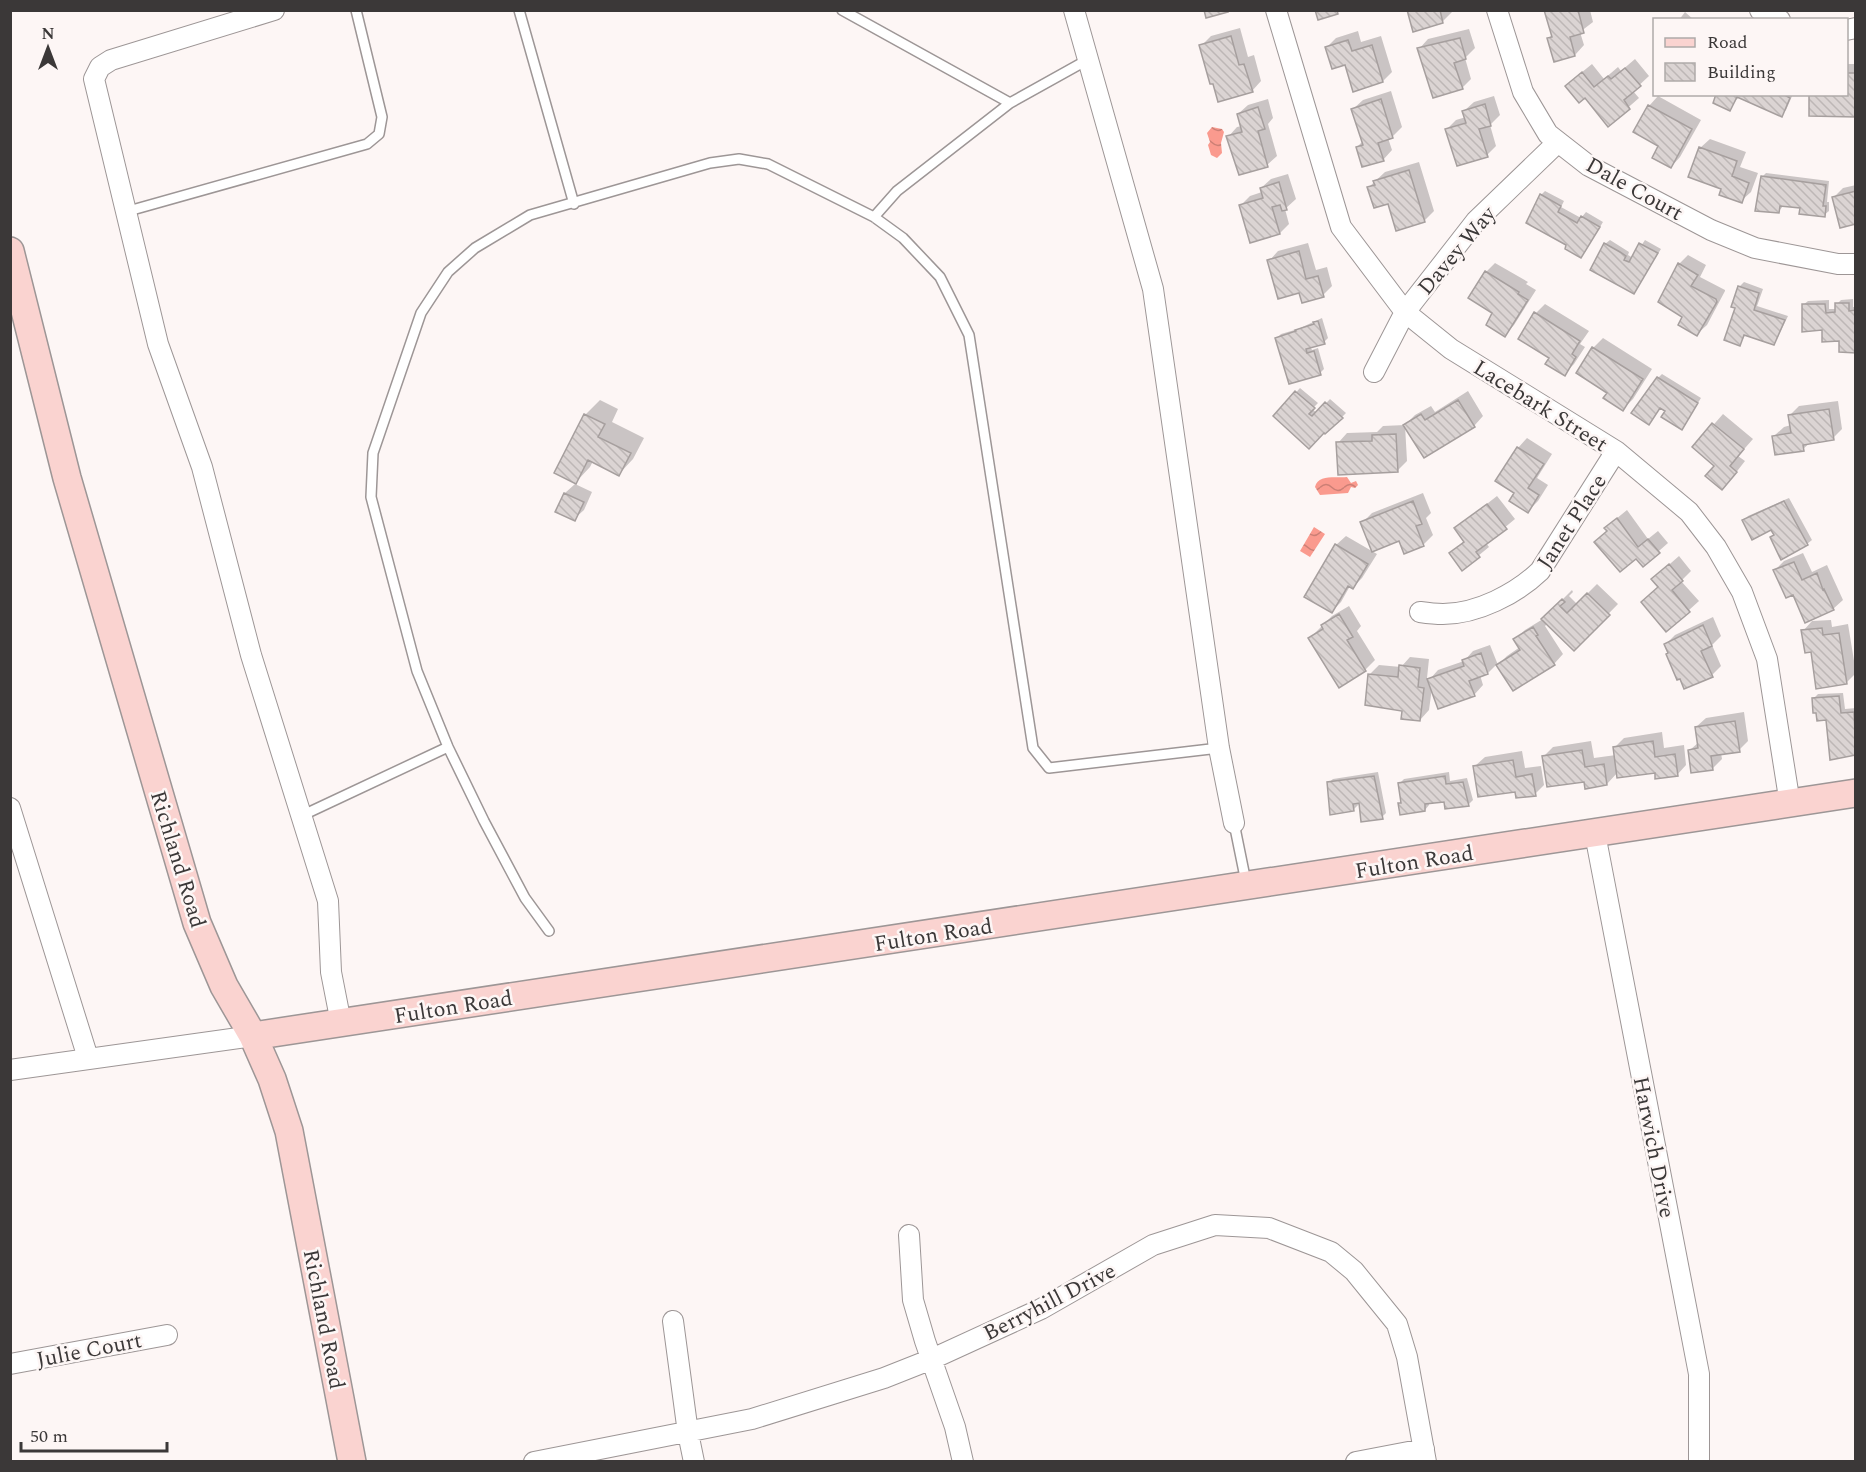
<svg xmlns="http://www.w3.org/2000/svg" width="1866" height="1472" font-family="Spectral,serif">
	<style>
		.water { fill: url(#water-waves) }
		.shadow { fill: #0003 }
		.building { fill: url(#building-back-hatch); stroke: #a69f9e; stroke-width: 1.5 }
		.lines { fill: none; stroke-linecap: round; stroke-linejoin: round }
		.lane-casing { stroke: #9d9696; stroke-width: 12 }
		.street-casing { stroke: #9d9696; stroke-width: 22 }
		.secondary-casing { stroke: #9d9696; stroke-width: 30 }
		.lane { stroke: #fff; stroke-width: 9 }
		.street { stroke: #fff; stroke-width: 20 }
		.secondary { stroke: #fad3d0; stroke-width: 27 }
		.labels { text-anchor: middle; stroke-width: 5; stroke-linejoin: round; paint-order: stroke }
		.street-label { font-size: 22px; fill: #3b3838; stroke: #fdf6f5 }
	</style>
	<defs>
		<pattern id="water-waves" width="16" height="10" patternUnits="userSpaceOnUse" patternTransform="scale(1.5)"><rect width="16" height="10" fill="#fa9a8e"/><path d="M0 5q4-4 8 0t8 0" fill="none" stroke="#cc7f75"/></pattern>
		<pattern id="building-back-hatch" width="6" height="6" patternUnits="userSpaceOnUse" patternTransform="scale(1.5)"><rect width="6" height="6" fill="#dbd4d3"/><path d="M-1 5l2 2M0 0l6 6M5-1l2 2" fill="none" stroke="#bdb7b6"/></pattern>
	</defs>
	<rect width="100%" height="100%" fill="#fdf6f5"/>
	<!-- water -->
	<path class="water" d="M1212 127 1222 129 1224 132 1221 143 1222 153 1217 158 1211 155 1208 145 1210 142 1207 133Z
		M1347 477 1351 483 1356 481 1358 485 1355 488 1351 487 1348 493 1320 495 1315 487C1318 474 1335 478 1347 477Z
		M1314 527 1325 534 1310 557 1300 551Z"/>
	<!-- shadow -->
	<path class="shadow" d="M1408 10H1452V12L1443 21Z
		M1546 10H1590L1593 22 1580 32 1584 45 1575 55 1549 38 1553 34Z
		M1685 12 1694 20H1679Z
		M1240 28 1248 57 1254 55 1261 81 1252 91 1201 46 1211 36Z
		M1469 29 1475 48 1465 58 1471 79 1462 88 1419 49 1428 39Z
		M1358 31 1361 42 1381 36 1392 72 1383 81 1346 63 1327 47 1336 38Z
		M1635 59 1649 76 1633 91 1639 98 1608 125 1585 96 1576 77 1592 64 1604 79 1618 67 1621 71Z
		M1846 64H1856V115L1846 94Z
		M1391 91 1402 127 1393 136 1388 138 1392 150 1383 160 1357 147 1363 141 1353 109 1363 100Z
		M1718 94H1793L1786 110 1781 115 1739 96 1730 109Z
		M1494 96 1500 115 1490 125 1496 146 1487 155 1447 129 1456 120 1466 117 1464 111 1474 102Z
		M1658 96 1701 120 1680 157 1671 167 1660 145 1635 131 1649 106Z
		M1268 99 1273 118 1268 124 1277 156 1267 165 1235 163 1228 137 1237 127 1242 126 1238 114 1248 105Z
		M1710 139 1746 152 1740 167 1758 173 1751 192 1741 201 1723 188 1700 148Z
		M1419 162 1434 211 1425 220 1397 229 1389 202 1369 187 1385 172Z
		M1766 173 1829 181 1827 202H1829V211L1824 215 1801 206 1784 205 1779 211 1762 177Z
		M1288 174 1296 199 1285 209 1289 224 1280 233 1241 205 1250 196 1262 192 1261 188 1271 179Z
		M1856 185V223L1834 197 1843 188Z
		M1545 191 1564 201 1561 207 1581 218 1586 212 1603 222 1585 252 1569 245 1541 195Z
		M1610 240 1629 252 1628 255 1633 258 1645 240 1661 249 1634 292 1592 270 1605 244Z
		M1308 243 1316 270 1327 267 1332 286 1323 295 1300 291 1269 261 1278 251Z
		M1688 255 1706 265 1700 277 1725 290V291L1707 325 1697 334 1684 316 1679 264Z
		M1495 263 1528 282 1526 284 1536 290 1514 325 1505 335 1494 313 1486 272Z
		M1744 282 1763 289 1757 306 1788 316 1777 339 1773 343 1746 334 1740 344 1737 307 1739 287Z
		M1853 299V307H1856V351L1823 328 1803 305 1808 301 1829 300V309H1837V304L1841 300Z
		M1545 304 1589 331 1580 344 1585 347 1574 364 1564 374 1551 357 1536 313Z
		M1322 318 1328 338 1324 342 1310 346 1312 350 1318 348 1324 369 1320 373 1277 338 1281 334 1298 329Z
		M1603 338 1652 369 1633 399 1623 409 1609 392 1593 348Z
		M1662 374 1701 398 1682 428 1661 407 1649 423 1658 378Z
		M1300 388 1318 403 1312 409 1317 413 1330 399 1346 413 1336 423 1275 416Z
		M1468 391 1483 416 1474 426 1405 425 1415 415 1431 406 1435 412Z
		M600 400 618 409 612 422 644 438 633 459 619 474 593 461 590 467 576 482 556 472 585 415Z
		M1838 401 1842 429 1833 438 1811 442 1803 449 1774 436 1784 427 1791 425 1790 415 1799 406Z
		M1723 414 1753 439 1738 456 1745 461 1731 479 1694 447Z
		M1405 425 1407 461 1397 471 1338 443 1347 433 1377 432 1383 426Z
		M1527 438 1552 454 1537 478 1548 485 1538 501 1528 511 1516 492 1518 448Z
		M575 484 592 492 584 510 574 519 557 511 565 493Z
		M1423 493 1431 513 1426 518 1433 535 1423 545 1399 539 1362 523 1372 513Z
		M1497 496 1515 519 1486 543 1489 547 1462 569 1451 553 1465 540 1456 528Z
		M1789 498 1812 540 1807 544 1772 537 1775 534 1772 528 1744 521 1748 516Z
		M1627 510 1648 539 1658 531 1668 543 1643 565 1608 530 1616 519Z
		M1346 536 1377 554 1362 578 1353 587 1350 586 1341 602 1332 611 1336 545Z
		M1803 553 1812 572 1827 565 1843 600 1833 609 1793 593 1775 570 1784 561Z
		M1679 556 1691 571 1681 581 1699 601 1667 630 1659 587 1663 570Z
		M1597 584 1618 604 1574 649 1548 623 1545 626 1563 654 1554 664 1513 689 1497 664 1488 673 1480 675 1483 685 1474 695 1432 688 1429 710 1420 720 1404 710 1370 674 1379 665 1401 667 1410 657 1429 659 1427 678 1430 679 1438 670 1464 661 1473 651 1490 645 1498 665 1507 656 1520 647 1515 639 1525 630 1543 619 1572 590 1573 592 1569 596 1577 604Z
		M1349 606 1361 626 1357 631 1375 660 1365 670 1339 686 1310 638 1332 616Z
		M1713 617 1721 636 1712 645 1721 666 1712 675 1670 653 1666 644 1675 635Z
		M1831 620 1832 627 1848 624 1856 673 1846 683 1812 651 1803 631 1812 621Z
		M1843 693 1845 709 1856 708V754L1813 699 1818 694Z
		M1744 712 1748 741 1739 750 1721 753 1722 759 1712 769 1690 750 1699 742 1696 727 1706 718Z
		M1662 732 1664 748 1684 745 1686 765 1677 775 1656 771 1618 772 1607 784 1586 780 1544 756 1553 747 1591 741 1594 758 1616 755 1615 747 1624 738Z
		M1522 751 1525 768 1541 766 1544 785 1535 794 1516 790 1475 766 1485 757Z
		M1378 772 1386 813 1382 817 1360 803 1353 810 1328 783 1333 779Z
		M1449 772 1450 781 1467 778 1473 800 1469 804 1446 808 1445 800 1429 802V805L1425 810 1401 813 1400 783 1404 779Z"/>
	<!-- building -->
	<path class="building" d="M1204 10H1227L1228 12 1206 18Z
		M1315 10H1337L1338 14 1318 20Z
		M1407 10H1440L1443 23 1413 32Z
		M1544 10H1578L1584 33 1570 37 1575 56 1554 62 1547 38 1552 37Z
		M1231 36 1239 65 1244 64 1253 92 1218 102 1213 84H1210L1199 45Z
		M1460 38 1466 59 1454 63 1463 89 1433 98 1417 48Z
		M1348 40 1352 51 1372 45 1383 82 1353 92 1345 65 1332 69 1325 47Z
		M1625 68 1641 86 1624 100 1630 109 1608 127 1585 98 1579 103 1565 86 1582 72 1594 87 1608 76 1611 79Z
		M1846 73H1856V117L1809 116V94H1846Z
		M1716 94H1783L1790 98 1782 117 1737 97 1730 111 1713 103Z
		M1381 99 1393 138 1378 143 1384 161 1362 167 1356 147 1363 145 1351 109Z
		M1485 104 1491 126 1479 129 1488 157 1457 166 1445 129 1466 123 1462 111Z
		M1648 105 1692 129 1671 168 1652 158 1658 146 1633 132Z
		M1258 107 1265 129 1258 131 1268 167 1239 175 1226 136 1242 132 1237 114Z
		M1699 147 1737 161 1732 176 1749 183 1742 203 1719 195 1721 189 1688 177Z
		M1409 170 1425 222 1396 231 1388 204 1374 208 1367 187 1375 185 1373 181Z
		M1761 176 1826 185 1823 206H1826L1825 217 1799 214 1800 208 1780 206 1779 213 1755 211Z
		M1279 182 1287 210 1282 211 1280 205 1272 207 1280 234 1250 243 1239 205 1263 198 1260 188Z
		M1856 191V224L1840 228 1832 197Z
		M1540 194 1561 206 1558 212 1577 223 1581 216 1600 227 1581 258 1565 249 1566 245 1526 223Z
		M1604 243 1620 252 1626 256 1624 260 1629 262 1639 243 1658 253 1634 294 1590 270Z
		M1299 251 1306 279 1318 276 1324 297 1302 303 1299 293 1278 299 1267 260Z
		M1678 263 1698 275 1691 286 1716 299 1717 302 1697 336 1678 325 1682 317 1658 302Z
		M1485 271 1519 292 1518 294 1528 300 1505 337 1486 325 1492 313 1468 298Z
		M1738 286 1759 293 1754 310 1785 320 1774 345 1744 335 1740 346 1724 340 1735 308 1731 307Z
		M1835 303H1849V311L1856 310V353L1839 352V341L1822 342V330L1802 332V304H1825L1826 313 1835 312Z
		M1534 312 1580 341 1572 354 1576 357 1565 376 1545 364 1549 358 1518 339Z
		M1318 321 1325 344 1306 349 1307 353 1314 351 1321 375 1289 384 1275 338 1296 331 1295 330 1314 324 1313 322Z
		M1592 347 1643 379 1623 411 1603 398 1607 393 1576 373Z
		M1657 377 1698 403 1682 430 1661 417 1665 411 1660 408 1649 425 1631 413Z
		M1295 391 1315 408 1309 414 1312 416 1325 402 1343 418 1325 434 1324 433 1309 449 1273 416Z
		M1458 400 1475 427 1424 458 1403 425 1421 414 1425 420Z
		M1829 409 1834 440 1803 445 1804 451 1775 455 1772 436 1791 433 1788 415Z
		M584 414 605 424 598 437 631 453 619 476 588 460 576 484 554 473Z
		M1712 423 1744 449 1730 466 1737 472 1722 490 1705 476 1714 466 1692 447Z
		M1396 434 1398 472 1338 475 1336 442 1372 441V435Z
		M1517 447 1544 464 1528 488 1539 495 1528 513 1509 501 1514 493 1495 481Z
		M564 493 584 502 575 521 555 512Z
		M1413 501 1422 524 1416 526 1424 546 1404 554 1399 541 1372 552 1360 522Z
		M1784 501 1808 545 1781 560 1770 537 1774 535 1771 530 1752 540 1742 520Z
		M1487 504 1507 529 1476 552 1480 557 1462 571 1449 553 1464 542 1454 528Z
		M1617 518 1638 547 1648 539 1660 553 1643 567 1636 559 1620 572 1594 542 1607 531 1604 528Z
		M1335 544 1368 564 1353 589 1348 586 1332 613 1304 597Z
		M1794 562 1802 580 1817 573 1823 590 1824 589 1834 610 1805 623 1793 595 1786 598 1773 570Z
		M1669 564 1683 581 1672 590 1690 612 1666 632 1641 602 1658 587 1651 579Z
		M1587 593 1610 615 1574 651 1541 619 1562 599 1565 602 1560 606 1567 613Z
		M1339 614 1353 637 1347 640 1366 671 1339 688 1308 638 1323 629 1321 625Z
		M1703 625 1712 646 1701 651 1713 677 1684 689 1680 679 1677 680 1666 654 1668 653 1664 644Z
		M1533 627 1538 635 1536 636 1555 665 1513 691 1496 665 1520 650 1513 639Z
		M1822 628 1823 635 1839 633 1847 684 1816 689 1811 652 1805 653 1801 630Z
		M1481 653 1488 674 1469 681 1475 696 1438 709 1427 679 1464 666 1462 660Z
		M1399 665 1420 668 1418 687 1424 688 1420 721 1401 719 1402 711 1365 705 1368 674 1398 677Z
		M1839 696 1841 713 1854 712 1856 755 1830 760 1826 720 1817 721 1816 713H1813L1812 698Z
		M1735 721 1740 752 1711 756 1713 770 1691 773 1688 750 1698 748 1695 727Z
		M1653 741 1655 757 1675 754 1678 776 1655 779V773L1617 778 1613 747Z
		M1582 750 1585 767 1604 764 1607 785 1585 789 1584 782 1547 787 1542 756Z
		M1513 760 1516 777 1532 774 1536 796 1516 798 1515 792 1478 797 1473 766Z
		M1374 776 1383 819 1361 822 1359 803 1353 804 1354 811 1330 815 1327 782Z
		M1445 776 1446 784 1463 782 1469 806 1445 809 1444 802 1425 804V811L1400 815 1398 803H1401L1398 783Z"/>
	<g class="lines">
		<!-- lane casing -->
		<g class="lane-casing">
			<path id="lane" d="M519 10 574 204
				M842 10 1010 103 1089 59
				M125 212 367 144 379 134 382 117 356 10
				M874 217 897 191 1010 103
				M301 816 448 747
				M1234 823 1246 882
				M549 931 525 898 484 821 448 747 417 671 371 497 373 453 421 313 448 272 475 248 530 215 710 163 739 159 768 164 874 217 903 238 940 277 969 335 1033 748 1049 768 1219 748"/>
		</g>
		<!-- street casing -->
		<g class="street-casing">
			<path id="street" d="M274 10 111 60 100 67 94 79 158 344 202 467 251 655 328 901 331 972 341 1023
				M1074 10 1153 289 1219 748 1234 823
				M1276 10 1341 227 1405 312 1451 349 1616 451 1689 512 1716 547 1742 592 1767 659 1790 804
				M1497 10 1523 92 1548 134 1589 166 1711 230 1755 248 1838 264H1856
				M1760 10 1780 20
				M1846 30 1856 28
				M1374 372 1405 312 1476 221 1558 142
				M1420 612C1427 613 1435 614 1443 614 1477 614 1516 594 1540 571L1616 451
				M10 808 88 1058
				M1595 834 1699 1374V1462
				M10 1070 253 1036
				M909 1235 913 1300 925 1341 955 1427 963 1462
				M673 1321 688 1433 694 1462
				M10 1364 167 1335
				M534 1462 752 1419 884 1378 932 1359 1041 1309 1153 1245 1215 1225 1269 1228 1331 1252 1354 1271 1397 1324 1407 1357 1426 1462
				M1356 1462 1424 1449"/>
		</g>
		<!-- secondary casing -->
		<g class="secondary-casing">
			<path id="secondary" d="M10 251 67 478 197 923 224 986 253 1036 272 1079 289 1131 352 1462
				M253 1036 1856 793"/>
		</g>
		<!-- lane -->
		<use href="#lane" class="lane"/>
		<!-- street -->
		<use href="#street" class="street"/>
		<!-- secondary -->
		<use href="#secondary" class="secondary"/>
	</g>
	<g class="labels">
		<!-- street labels -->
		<g class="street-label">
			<text transform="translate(1635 188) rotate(29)" y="8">Dale Court</text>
			<text transform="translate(1456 250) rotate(-50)" y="8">Davey Way</text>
			<text transform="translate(1541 405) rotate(32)" y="8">Lacebark Street</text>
			<text transform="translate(1571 521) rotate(-57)" y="8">Janet Place</text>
			<text transform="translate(179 859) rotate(73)" y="8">Richland Road</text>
			<text transform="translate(1414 861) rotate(-9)" y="8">Fulton Road</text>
			<text transform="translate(933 934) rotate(-9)" y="8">Fulton Road</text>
			<text transform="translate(453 1006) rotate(-9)" y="8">Fulton Road</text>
			<text transform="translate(1655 1147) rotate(79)" y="8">Harwich Drive</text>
			<text transform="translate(1049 1301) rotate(-27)" y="8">Berryhill Drive</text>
			<text transform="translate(325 1319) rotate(79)" y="8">Richland Road</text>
			<text transform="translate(89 1349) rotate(-11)" y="8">Julie Court</text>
		</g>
	</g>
	<!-- border -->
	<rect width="1866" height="1472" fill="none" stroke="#3b3838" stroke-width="24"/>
	<!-- legend -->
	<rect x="1653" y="18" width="195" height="78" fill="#fdf6f5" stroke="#afaaa9" stroke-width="1.5"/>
	<rect x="1665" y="38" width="30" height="9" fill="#fad3d0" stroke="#afaaa9" stroke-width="1.5"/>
	<text x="1707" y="48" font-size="18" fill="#3b3838">Road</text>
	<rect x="1665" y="63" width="30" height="18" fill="url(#building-back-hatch)" stroke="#afaaa9" stroke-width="1.5"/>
	<text x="1707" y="78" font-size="18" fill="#3b3838">Building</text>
	<!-- north arrow -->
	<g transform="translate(48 48)" stroke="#fdf6f5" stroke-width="4.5" paint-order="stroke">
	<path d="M0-4.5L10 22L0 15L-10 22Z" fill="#3b3838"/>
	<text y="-9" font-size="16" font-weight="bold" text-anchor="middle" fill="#3b3838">N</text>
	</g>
	<!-- scale -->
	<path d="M21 1442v9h146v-9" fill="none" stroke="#3b3838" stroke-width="3"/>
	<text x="30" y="1442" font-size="18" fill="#3b3838" stroke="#fdf6f5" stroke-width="4.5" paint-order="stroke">50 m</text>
</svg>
